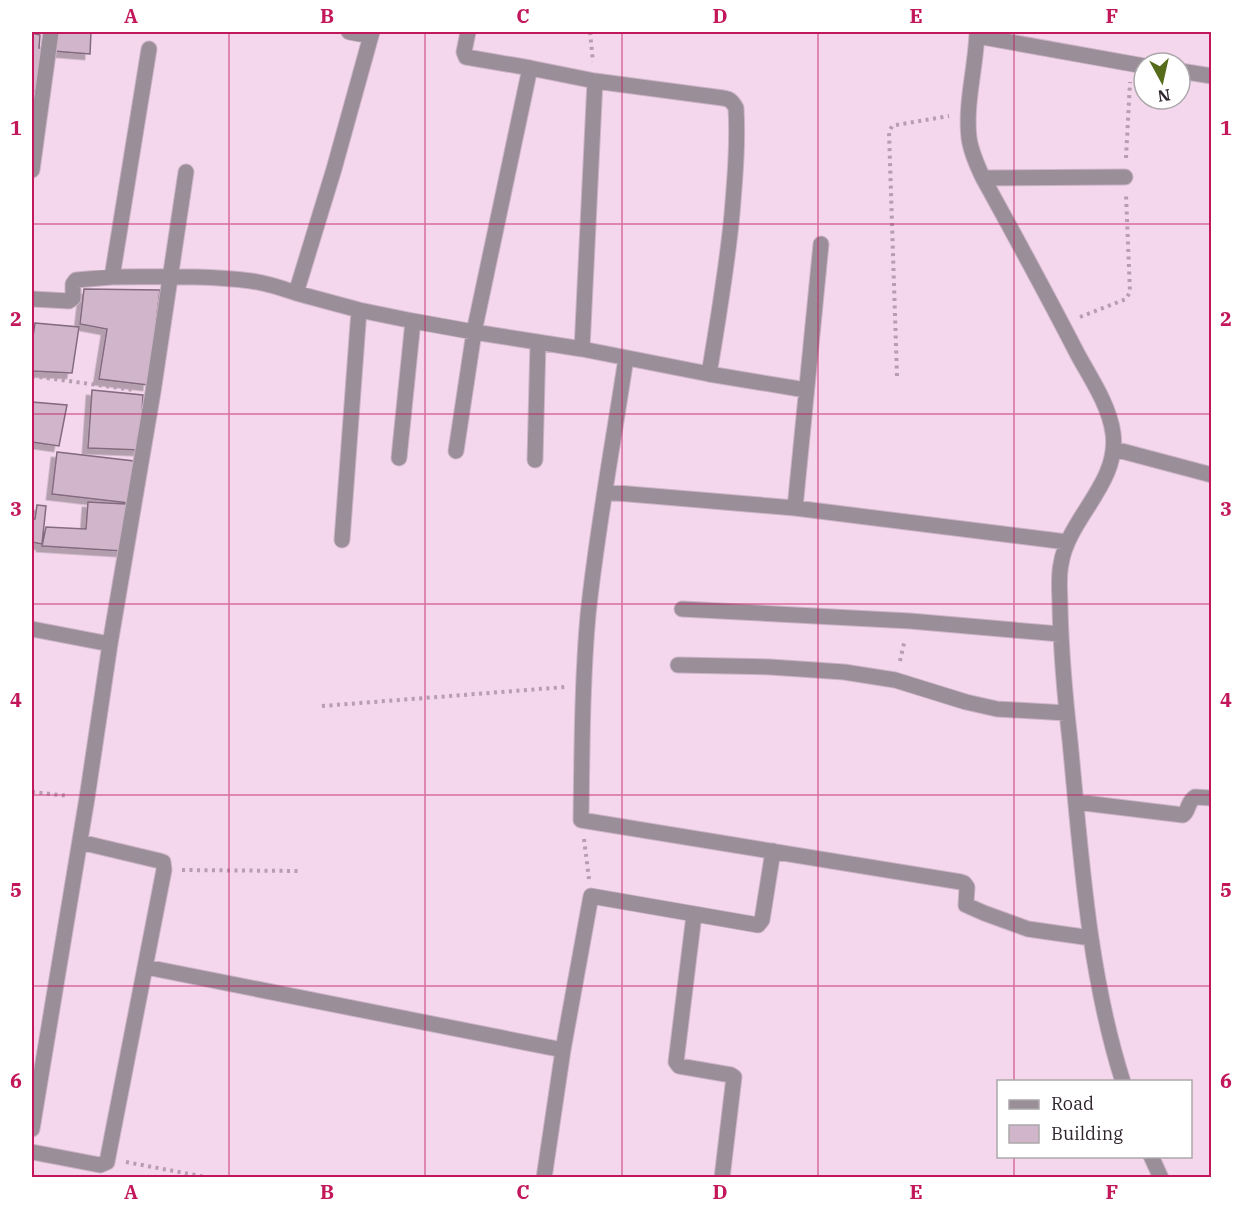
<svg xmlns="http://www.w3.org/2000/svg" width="1243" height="1209" font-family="'IBM Plex Serif',serif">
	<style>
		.building { fill: #d1b5ca; stroke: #836a7e; stroke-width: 1.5; filter: url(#shadow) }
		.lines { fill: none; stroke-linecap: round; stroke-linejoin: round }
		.street-casing { stroke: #cdb3c7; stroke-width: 17 }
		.path { stroke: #b69eb0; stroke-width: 4; stroke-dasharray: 3 4.5; stroke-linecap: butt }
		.street { stroke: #9a8e98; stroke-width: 15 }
		.grid { fill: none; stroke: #c2185b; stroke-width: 1.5; stroke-opacity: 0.55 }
		.neatline { fill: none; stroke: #c2185b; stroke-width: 2 }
		.grid-label { font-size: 20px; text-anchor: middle; font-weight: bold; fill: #c2185b }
	</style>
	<defs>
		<filter id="shadow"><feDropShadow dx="-5.5" dy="5.5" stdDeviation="0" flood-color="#0004"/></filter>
	</defs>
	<rect width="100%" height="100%" fill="#f4d7ed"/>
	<!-- building -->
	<path class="building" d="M55 32H91L90 54 53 51Z
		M32 33 40 35 39 48 44 49 38 92 32 91Z
		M84 289 160 290 148 385 99 379 107 329 80 324Z
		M35 323 79 327 72 373 32 371V343Z
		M92 390 143 395 140 450 88 448Z
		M32 402 67 405 59 446 32 442Z
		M57 452 134 461 129 503 52 494Z
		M88 502 126 504 123 551 42 546 46 527 86 529Z
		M37 505 46 506 42 544 32 542V519H35Z"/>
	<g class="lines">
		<!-- street casing -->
		<g class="street-casing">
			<path id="street" d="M349 32 371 36
				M372 32 334 169 296 293 359 310 413 321 474 332 582 349 709 374 806 390
				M468 32 464 52 466 57 530 68
				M977 32C976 67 965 103 969 138 971 152 977 165 983 178 1015 236 1047 295 1078 355 1091 379 1109 405 1113 433 1120 483 1068 518 1061 564 1058 578 1060 593 1060 607 1061 652 1065 697 1070 741 1081 855 1088 972 1123 1082
				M977 36 1144 66
				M1180 71 1212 76
				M32 170 51 32
				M983 178 1125 177
				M112 277C157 277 207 275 251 281 267 283 281 288 296 293
				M32 299 69 301 73 298V284L76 280 112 277 149 49
				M582 349 595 81
				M626 358C613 444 597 529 588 615 582 683 582 752 581 820L961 882 964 883 967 887 966 905 984 913 1028 929 1091 938
				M1114 449 1212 475
				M456 451 474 332 530 68 595 81 723 98C730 99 732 101 736 108 738 143 735 178 732 214 727 267 718 321 709 374
				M399 458 413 321
				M535 460 538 342
				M605 492 795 508 821 244
				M795 508 1067 542
				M342 540 359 310
				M682 609 910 621 1060 634
				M32 629 110 644
				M678 665 770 667 844 672 895 680 966 702 997 709 1067 713
				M1076 802 1183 815C1189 811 1187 802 1195 797L1212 798
				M694 915 676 1062 679 1066 731 1075 734 1077 722 1178
				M146 967 563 1050
				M32 1129 87 798 110 644 153 392 186 172
				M32 1152 100 1165 107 1162 164 870 163 862 160 861 80 842
				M1151 1156 1161 1178
				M544 1178 563 1050 591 896 758 925 762 920 773 851"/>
		</g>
		<!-- path -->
		<path class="path" d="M590 32 593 62
			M1126 158 1130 82
			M1080 317 1126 299 1130 292 1126 195
			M32 376 134 390
			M897 376 889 132 892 126 896 125 949 116
			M900 661 905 639
			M322 706 565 687
			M32 792 69 796
			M584 839 589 879
			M182 870 301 871
			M126 1162 211 1178"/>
		<!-- street -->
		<use href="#street" class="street"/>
	</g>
	<!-- grid -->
	<path class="grid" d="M229 32V1178M425 32V1178M622 32V1178M818 32V1178M1014 32V1082M32 224H1212M32 414H1212M32 604H1212M32 795H1212M32 986H1212M1014 1156V1178"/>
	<!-- border -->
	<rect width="1243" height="1209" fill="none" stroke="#ffffff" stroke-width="66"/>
	<!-- legend -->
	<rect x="997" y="1080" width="195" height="78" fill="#ffffff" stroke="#aca8ab" stroke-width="1.5"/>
	<rect x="1009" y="1100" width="30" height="9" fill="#9a8e98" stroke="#aca8ab" stroke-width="1.5"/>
	<text x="1051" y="1110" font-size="18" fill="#30252e">Road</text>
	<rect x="1009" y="1125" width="30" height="18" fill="#d1b5ca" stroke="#aca8ab" stroke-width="1.5"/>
	<text x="1051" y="1140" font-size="18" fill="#30252e">Building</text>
	<!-- north arrow -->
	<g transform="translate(1162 81) rotate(172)"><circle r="28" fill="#ffffff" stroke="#aca8ab" stroke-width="1.5"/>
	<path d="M0-4.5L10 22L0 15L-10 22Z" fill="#566c1b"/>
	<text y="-9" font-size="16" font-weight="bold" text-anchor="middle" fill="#30252e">N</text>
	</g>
	<rect x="33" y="33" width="1177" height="1143" class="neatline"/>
	<g class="grid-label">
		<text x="131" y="23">A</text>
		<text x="327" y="23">B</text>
		<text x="523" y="23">C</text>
		<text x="720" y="23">D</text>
		<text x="916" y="23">E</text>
		<text x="1112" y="23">F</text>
		<text x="16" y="135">1</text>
		<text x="1226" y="135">1</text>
		<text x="16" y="326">2</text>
		<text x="1226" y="326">2</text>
		<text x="16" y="516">3</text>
		<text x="1226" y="516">3</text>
		<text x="16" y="707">4</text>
		<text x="1226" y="707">4</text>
		<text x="16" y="897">5</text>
		<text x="1226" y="897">5</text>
		<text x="16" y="1088">6</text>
		<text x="1226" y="1088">6</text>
		<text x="131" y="1199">A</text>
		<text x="327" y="1199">B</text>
		<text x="523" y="1199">C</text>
		<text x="720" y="1199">D</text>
		<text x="916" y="1199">E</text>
		<text x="1112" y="1199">F</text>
	</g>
</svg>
